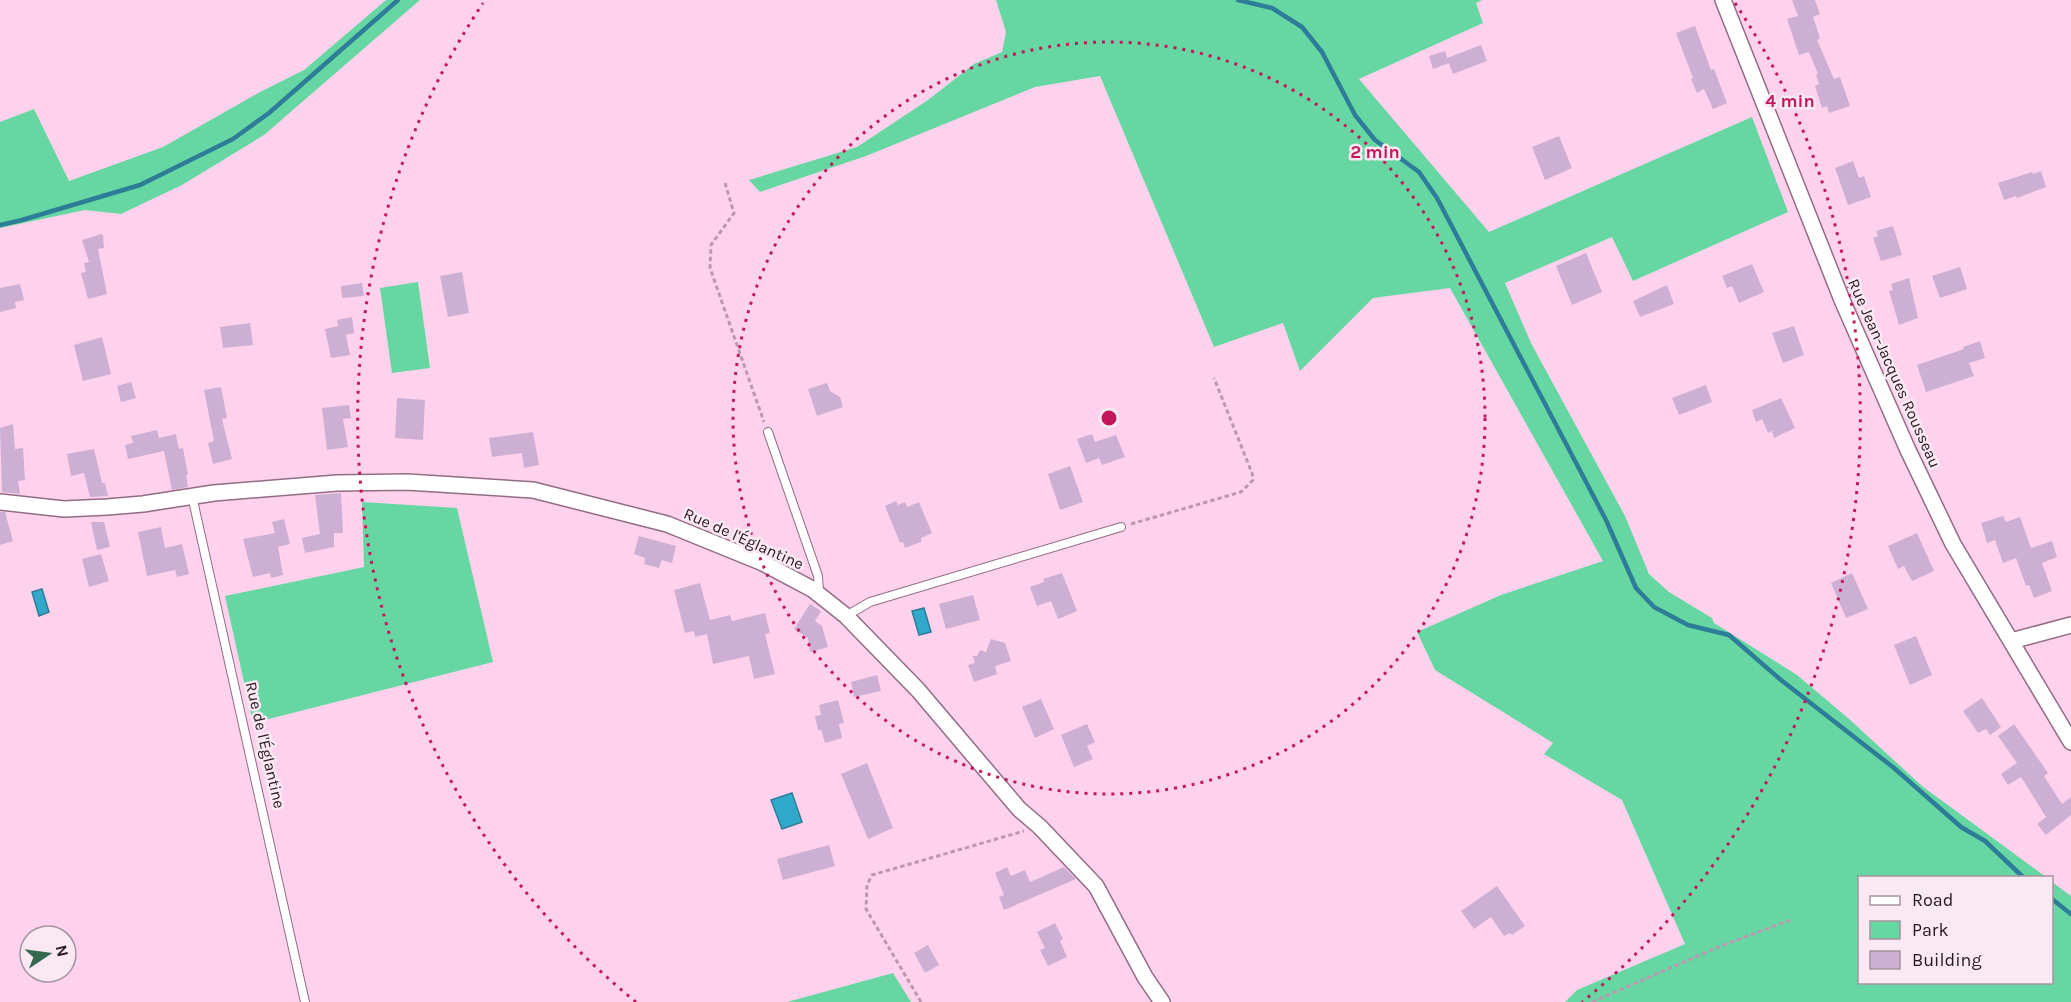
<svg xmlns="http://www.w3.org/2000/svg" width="2071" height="1002" font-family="Karla,sans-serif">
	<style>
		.green { fill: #66d7a2 }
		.water { fill: #31a9cb; stroke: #2e7d98; stroke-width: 1.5 }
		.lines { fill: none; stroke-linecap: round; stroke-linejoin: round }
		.stream { stroke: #2e7d98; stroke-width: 4.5 }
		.building { fill: #cdafd3 }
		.lane-casing { stroke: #926b84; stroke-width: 10 }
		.street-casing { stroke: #926b84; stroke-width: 18 }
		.path { stroke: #bc98ae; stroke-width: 3; stroke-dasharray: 4.5 3; stroke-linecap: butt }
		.lane { stroke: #fff; stroke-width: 8 }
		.street { stroke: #fff; stroke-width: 15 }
		.ring { fill: none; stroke: #c2185b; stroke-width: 3; stroke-dasharray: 3 6 }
		.labels { text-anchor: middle; stroke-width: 5; stroke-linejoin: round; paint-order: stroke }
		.street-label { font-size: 16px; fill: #261620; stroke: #fae8f3 }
		.centre { fill: #c2185b; stroke: #fae8f3; stroke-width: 3 }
		.ring-label { font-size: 18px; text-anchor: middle; font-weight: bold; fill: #c2185b; stroke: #fae8f3; stroke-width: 5; stroke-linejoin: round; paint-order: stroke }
	</style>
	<rect width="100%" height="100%" fill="#fed2ed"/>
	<!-- green -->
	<path class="green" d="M386 0H420L264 135 182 185 121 214 85 210 0 228V122L34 109 69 181 163 147 260 92 304 70Z
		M996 0H1482L1476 3 1483 23 1359 79 1489 232 1752 117 1788 212 1633 281 1612 237 1505 283 1531 343 1625 516 1649 574 1669 592 1712 618 1714 623 1797 675 1848 718 1922 786 2046 877 1860 878V982H2052V882L2071 896V1002H1565L1577 990 1685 944 1622 800 1544 754 1553 743 1435 670 1417 632 1501 595 1603 561 1450 288 1373 298 1300 371 1283 323 1214 347 1100 76 1035 87 866 156 760 192 749 180 857 147 928 100 974 64 1002 52 1006 32Z
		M418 282 430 368 392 373 380 288Z
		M362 502 457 508 493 662 253 723 225 596 364 567Z
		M893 973 911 1002H787Z"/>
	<!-- water -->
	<path class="water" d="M42 589 49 612 39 616 32 592Z
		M924 608 931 632 919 635 912 611Z
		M792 793 802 822 782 829 771 800Z"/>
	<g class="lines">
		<!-- stream -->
		<path class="stream" d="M1238 0 1272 8 1302 27 1322 52 1355 115 1375 140 1419 172 1437 198 1606 520 1636 588 1654 607 1688 625 1729 635 1781 680 1894 768 1961 827 1985 841 2024 878
			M0 225 22 220 140 185 233 139 269 113 398 0
			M2052 899 2071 914"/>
	</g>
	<!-- building -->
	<path class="building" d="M1792 0H1815L1820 14 1813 17 1820 38 1817 40 1834 79 1840 77 1850 106 1829 113 1827 106 1822 108 1815 86 1819 84 1816 75 1818 74 1809 52 1799 55 1787 19 1798 16Z
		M1695 26 1711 70 1714 69 1727 103 1713 109 1704 89 1697 93 1691 79 1693 78 1676 33Z
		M1481 45 1487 61 1453 74 1447 58Z
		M1445 51 1449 63 1433 69 1429 56Z
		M1559 136 1572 168 1545 180 1532 147Z
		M1853 161 1859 178 1864 176 1871 197 1848 205 1835 168Z
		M2041 171 2046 187 2017 198 2016 196 2004 200 1998 183 2032 172 2033 174Z
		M1893 226 1902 255 1881 261 1873 238 1878 236 1876 231Z
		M101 234 103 235 104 248 98 249 107 294 88 299 81 273 86 272 84 263 89 262 82 240Z
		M1586 253 1602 292 1572 305 1556 266Z
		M1752 264 1764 292 1739 303 1732 286 1727 288 1722 276Z
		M1960 267 1967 289 1940 298 1932 276Z
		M462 272 469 313 448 317 440 276Z
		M1909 278 1918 318 1899 325 1889 291 1893 290 1891 284Z
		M362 283 364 296 342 298 341 286Z
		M20 284 24 300 15 302 16 308 0 312V288Z
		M1667 285 1674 304 1640 317 1633 301Z
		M352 317 354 333 346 335 350 355 331 358 325 329 338 326 337 320Z
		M250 323 253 345 223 348 220 327Z
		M1794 326 1804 355 1783 363 1772 333Z
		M102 337 111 374 83 381 74 345Z
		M1980 341 1985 358 1969 363 1974 376 1926 392 1917 365 1964 349 1963 347Z
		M131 382 136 398 121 402 117 386Z
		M827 383 830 391 840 397 843 407 817 416 808 389Z
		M1706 385 1712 402 1679 415 1672 398Z
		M221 387 227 418 222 419 232 459 213 464 208 443 214 441 204 390Z
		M397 398 425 400 423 440 395 438Z
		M1781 398 1795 428 1774 438 1772 431 1768 433 1762 419 1756 422 1752 410Z
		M349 405 351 418 343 419 348 447 327 450 322 408Z
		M13 424 15 449 23 448 25 480 18 481 20 494 2 492 0 428Z
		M157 430 159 438 176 434 179 449 183 448 188 475H186L188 487 172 490 164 451 128 459 125 445 133 443 131 436Z
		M533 432 539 465 524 468 522 453 492 457 489 438Z
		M1092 434 1095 442 1116 435 1125 457 1102 465 1099 458 1086 463 1077 439Z
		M94 449 102 483H105L108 496 90 497 84 473 71 476 67 454Z
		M1070 466 1083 502 1060 510 1048 474Z
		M341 493 343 533H334V547L305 553 302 538 320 534 315 495Z
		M896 501 898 505 905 502 907 507 919 502 932 533 921 538V542L905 548 903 542 900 543 885 506Z
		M0 512H5L13 541 0 545Z
		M2003 516 2006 522 2020 517 2031 548 2052 541 2057 557 2042 563 2052 591 2034 598 2029 585 2026 586 2016 558 2003 563 1995 540 1987 543 1981 523Z
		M284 519 290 544 278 547 283 575 271 578 270 573 253 577 243 539 275 533 272 522Z
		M91 522H104L110 547 97 550Z
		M161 527 165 548 182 544 189 574 177 577 175 570 147 576 138 532Z
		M1917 533 1934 571 1912 581 1904 566 1898 569 1888 546Z
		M639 536 676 546 672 563 662 560 659 568 644 564 645 558 634 554Z
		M101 554 109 581 89 587 82 559Z
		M1062 573 1077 611 1058 619 1051 601 1037 606 1030 587 1044 582 1043 579Z
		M1852 573 1868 609 1846 618 1831 583Z
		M700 583 710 620 730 615 732 621 765 613 770 633 765 634 775 674 754 679 749 656 713 664 707 634 695 637 694 631 685 633 674 590Z
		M973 595 980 620 946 629 939 604Z
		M810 604 821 611 815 621 822 626 828 647 810 652 808 638 794 629Z
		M1916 636 1932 675 1910 685 1894 645Z
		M991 639 1005 643 1011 661 995 666 997 674 974 682 968 665 975 663 973 656H977L980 650 986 652Z
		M877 675 881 691 854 697 851 682Z
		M1982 698 2001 727 1990 735 1986 729 1978 733 1963 711Z
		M1041 699 1054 729 1035 738 1022 707Z
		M838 700 844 723 839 724 842 738 825 743 821 730H818L815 716 821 715 819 705Z
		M1087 724 1095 742 1087 746 1093 759 1074 767 1061 735Z
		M2014 724 2048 773 2044 776 2062 804 2071 797V815L2046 835 2037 824 2046 817 2021 777 2008 785 2001 774 2017 763 1998 736Z
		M867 763 893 828 868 839 841 774Z
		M829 845 835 866 783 880 777 859Z
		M1007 867 1011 876 1025 870 1030 882 1064 867 1076 879 1004 910 999 897 1004 895 995 873Z
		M1497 886 1525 926 1512 935 1510 933 1504 936 1491 917 1474 929 1461 911Z
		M1055 923 1063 939 1060 941 1067 957 1048 966 1040 950 1045 948 1037 932Z
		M928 945 939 965 925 973 914 953Z"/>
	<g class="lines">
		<!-- lane casing -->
		<g class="lane-casing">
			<path id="lane" d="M768 432 818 576 819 593
				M192 496 305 1002
				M846 616 870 602 1121 527"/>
		</g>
		<!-- street casing -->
		<g class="street-casing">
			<path id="street" d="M1723 0 1842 300 1907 448 1953 544 2071 742
				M0 502 64 509 107 507 143 504 214 493 337 483 407 482 533 490 667 524 763 563 812 589 846 616 918 690 1019 809 1040 827 1096 886 1145 977 1162 1002
				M2011 641 2071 625"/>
		</g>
		<!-- path -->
		<path class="path" d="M725 183 734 213 711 245 710 268 764 422
			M1131 524 1241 492 1253 480 1252 473 1214 378
			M921 1002 866 909 867 885 872 875 1024 831
			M1592 1002 1721 946 1793 919"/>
		<!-- lane -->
		<use href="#lane" class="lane"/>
		<!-- street -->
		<use href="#street" class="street"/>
	</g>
	<!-- distance rings -->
	<g class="ring">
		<circle cx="1109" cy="418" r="376"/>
		<path d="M636 1002A751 751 0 0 1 483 3M1735 3A751 751 0 0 1 1582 1002"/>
	</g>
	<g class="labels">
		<!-- street labels -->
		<g class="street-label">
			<text transform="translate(1895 373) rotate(66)" y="6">Rue Jean-Jacques Rousseau</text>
			<text transform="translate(744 538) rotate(24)" y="6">Rue de l'Églantine</text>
			<text transform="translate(266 745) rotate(77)" y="6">Rue de l'Églantine</text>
		</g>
	</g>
	<circle cx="1109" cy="418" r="9" class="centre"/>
	<g class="ring-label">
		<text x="1790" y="107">4 min</text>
		<text x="1375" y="158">2 min</text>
	</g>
	<!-- legend -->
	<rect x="1858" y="876" width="195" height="108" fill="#fae8f3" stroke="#a5949f" stroke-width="1.5"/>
	<rect x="1870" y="896" width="30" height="9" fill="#ffffff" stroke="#a5949f" stroke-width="1.5"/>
	<text x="1912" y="906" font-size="18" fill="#261620">Road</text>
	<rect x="1870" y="921" width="30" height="18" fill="#66d7a2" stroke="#a5949f" stroke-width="1.5"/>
	<text x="1912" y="936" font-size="18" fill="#261620">Park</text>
	<rect x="1870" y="951" width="30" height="18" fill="#cdafd3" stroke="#a5949f" stroke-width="1.5"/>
	<text x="1912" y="966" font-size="18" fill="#261620">Building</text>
	<!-- north arrow -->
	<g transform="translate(48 954) rotate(77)"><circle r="28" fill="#fae8f3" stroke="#a5949f" stroke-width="1.5"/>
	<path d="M0-4.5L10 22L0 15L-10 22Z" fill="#33694f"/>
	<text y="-9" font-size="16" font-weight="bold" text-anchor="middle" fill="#261620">N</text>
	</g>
</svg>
